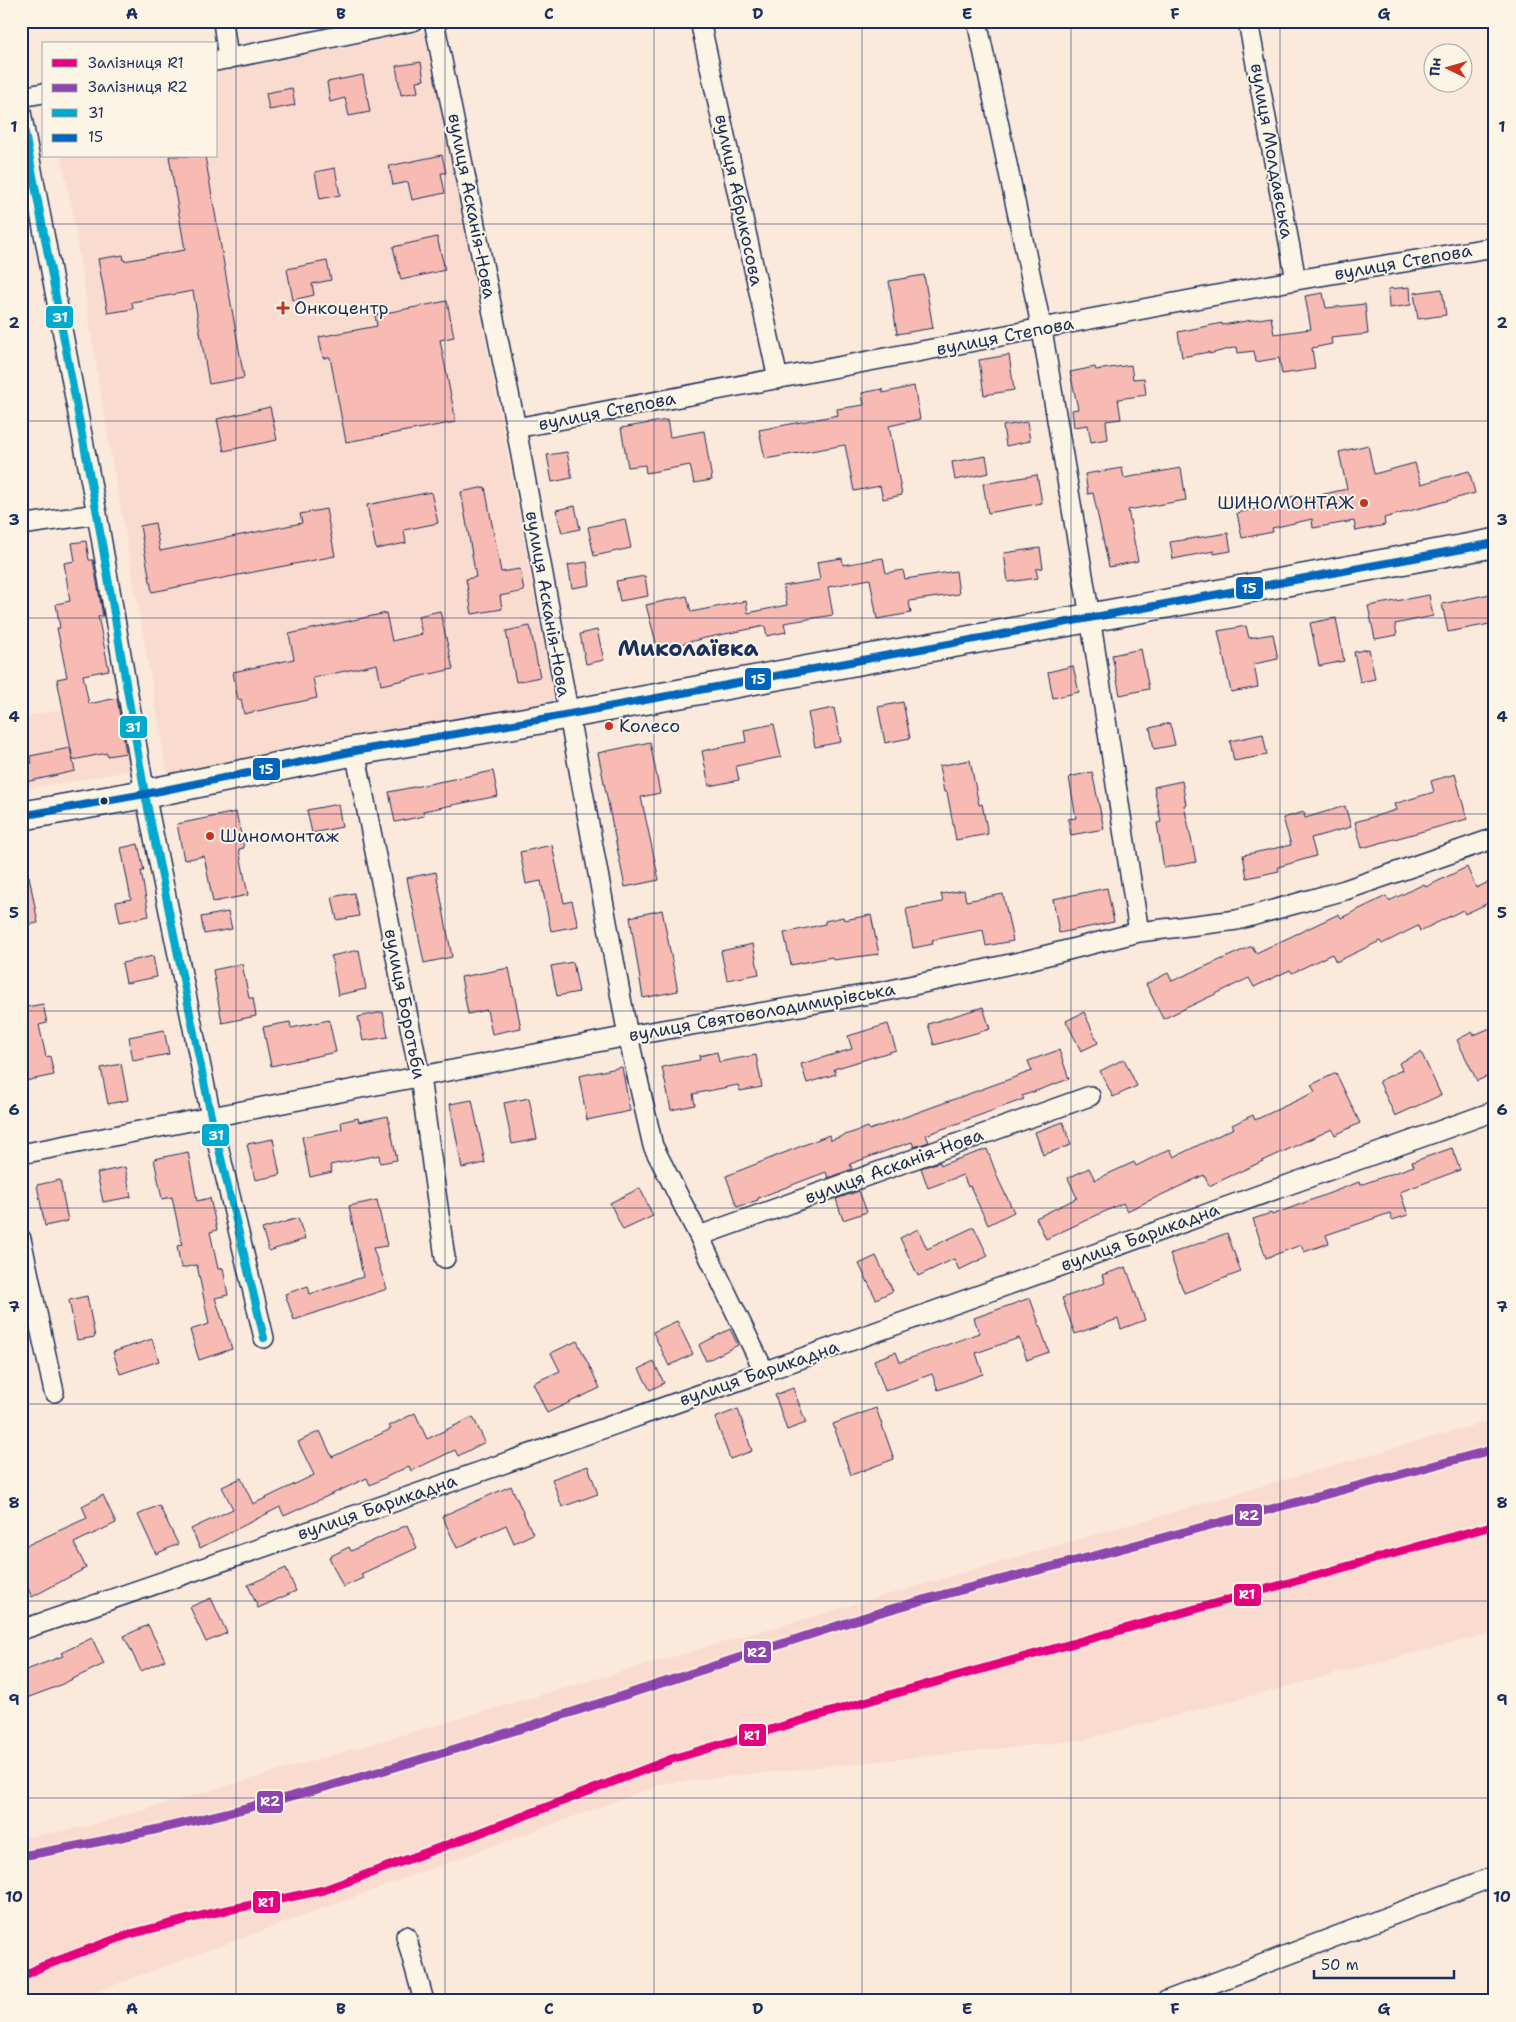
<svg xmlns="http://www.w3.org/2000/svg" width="1516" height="2022" font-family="'Shantell Sans',sans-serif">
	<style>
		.built { fill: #fadbcf }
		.building { fill: #f7bbb4; stroke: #1b2f5e }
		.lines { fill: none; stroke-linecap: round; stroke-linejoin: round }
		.street-casing { stroke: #1b2f5e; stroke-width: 22 }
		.primary-casing { stroke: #1b2f5e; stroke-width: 31 }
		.street { stroke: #fcf5e5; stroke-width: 19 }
		.primary { stroke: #fcf5e5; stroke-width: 28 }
		.bus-1-casing { stroke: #fcf5e5; stroke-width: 11 }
		.bus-2-casing { stroke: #fcf5e5; stroke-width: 11 }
		.bus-1 { stroke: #00a9ce; stroke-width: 8 }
		.bus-2 { stroke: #0065bd; stroke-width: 8 }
		.rail-1-casing { stroke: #fcf5e5; stroke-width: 12 }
		.rail-2-casing { stroke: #fcf5e5; stroke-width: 12 }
		.rail-1 { stroke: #e5007d; stroke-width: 9 }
		.rail-2 { stroke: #8e44ad; stroke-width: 9 }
		.grid { fill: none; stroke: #1b2f5e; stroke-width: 1; stroke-opacity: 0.55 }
		.poi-dot { fill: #c8321e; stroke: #fcf5e5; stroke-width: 2 }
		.bus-dot { fill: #1b2f5e; stroke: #fcf5e5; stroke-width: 2 }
		.labels { text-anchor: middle; stroke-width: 4; stroke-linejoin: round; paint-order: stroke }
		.street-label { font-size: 18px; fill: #1b2f5e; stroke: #fcf5e5 }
		.poi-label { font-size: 18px; fill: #1b2f5e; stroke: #fcf5e5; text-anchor: start }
		.district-label { font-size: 22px; font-weight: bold; fill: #1b2f5e; stroke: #fcf5e5 }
		.line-badge { stroke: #fcf5e5; stroke-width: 2 }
		.badge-label { font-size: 14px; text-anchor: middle; font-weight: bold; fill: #fff }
		.neatline { fill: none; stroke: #1b2f5e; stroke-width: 2 }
		.grid-label { font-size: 16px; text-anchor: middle; font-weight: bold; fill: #1b2f5e }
	</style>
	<rect width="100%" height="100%" fill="#fbe9db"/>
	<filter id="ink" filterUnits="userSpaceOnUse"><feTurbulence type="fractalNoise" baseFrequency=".02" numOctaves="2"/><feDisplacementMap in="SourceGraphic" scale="10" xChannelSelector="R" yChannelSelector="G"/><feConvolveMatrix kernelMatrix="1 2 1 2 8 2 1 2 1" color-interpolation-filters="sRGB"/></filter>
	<g filter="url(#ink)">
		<!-- built -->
		<path class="built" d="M426 31 555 703 168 776 104 414 71 203 61 156H216V72Z
			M123 698 136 770 21 790V717Z
			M1495 1419V1632L1082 1740 665 1783 70 2001H21V1838L85 1827Z"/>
		<!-- building -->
		<path class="building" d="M421 62 424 80 416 81 418 92 401 95 396 66Z
			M363 75 370 112 349 116 345 98 330 102 327 82Z
			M292 88 295 105 269 110 266 93Z
			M442 155 446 173H441L445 193 412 200 408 182 393 185 389 166Z
			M169 156H205L244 378 209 384 193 291 132 302 133 309 108 313 98 259 123 255 124 261 185 250Z
			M335 168 340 195 320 199 315 172Z
			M437 237 445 270 401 280 393 247Z
			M327 261 331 280 312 284 314 295 293 300 287 269Z
			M924 275 933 328 897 334 889 281Z
			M1410 287 1411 305 1389 308 1388 289Z
			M1442 289 1446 315 1418 319 1414 293Z
			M1323 293 1326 308 1365 304 1368 334 1331 338 1332 344 1312 348 1315 369 1282 374 1279 358 1256 362 1254 351 1238 353 1237 347 1209 354V352L1182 357 1178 332 1222 323V325L1271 317 1274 334 1311 329 1305 296Z
			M447 301 454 337 440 340 456 422 346 442 330 357 323 358 319 337 377 326 375 315Z
			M1009 355 1014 390 984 395 979 360Z
			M1131 365 1133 379 1144 378 1146 395 1118 399 1121 419 1106 421 1108 439 1091 442 1088 425 1074 427 1072 410 1078 409 1070 372 1095 367 1096 370Z
			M914 386 920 419 889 426 902 495 883 499 880 486 854 491 845 445 765 459 759 430 838 415 837 409 864 405 862 393 882 389 883 393Z
			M270 407 277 440 224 451 217 419Z
			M667 420 670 437 704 431 712 480 694 483 690 465 646 473 645 465 628 467 621 428Z
			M1027 422 1030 441 1006 446 1003 426Z
			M1368 445 1374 474 1415 463 1421 484 1469 471 1475 493 1384 518 1385 525 1356 531 1354 521 1313 528 1312 519 1272 528 1273 532 1242 538 1237 513 1278 505 1277 500 1300 495 1301 499 1347 489 1339 452Z
			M567 452 572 478 552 482 547 455Z
			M986 456 989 473 955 480 952 462Z
			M1122 468 1124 478 1181 468 1186 500 1128 510 1138 561 1109 567 1093 493 1088 494 1085 474Z
			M1037 475 1042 503 988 513 983 484Z
			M485 487 501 572 520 569 524 591 500 596 502 609 472 614 466 579 476 577 461 492Z
			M431 492 438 523 404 530 406 543 376 549 367 505Z
			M575 506 580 529 562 533 556 510Z
			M326 509 335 556 152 592 140 526 155 523 160 551 302 523 300 514Z
			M625 519 631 548 594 556 588 527Z
			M1228 533 1231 551 1214 554V551L1173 559 1170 542Z
			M86 541 89 560H93L103 616H98L109 670 83 675 89 704 117 698 126 753 107 756V753L73 760 57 679 67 677 57 628H60L56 604 70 601 64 563 75 561 72 543Z
			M1040 548 1043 568 1036 569 1038 578 1008 582 1004 553Z
			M842 558 843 565 883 558 886 573 903 570 905 579 956 571 959 594 909 601 911 613 877 619 870 579 828 587 833 615 784 623 786 632 767 636 765 626 705 638 658 650 646 605 687 596 691 612 746 601 748 613 787 605 783 586 820 580 817 562Z
			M587 562 590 585 572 588 568 565Z
			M645 576 648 596 620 601 616 581Z
			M1495 593V623L1448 632 1442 604Z
			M1429 595 1433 616 1395 624 1397 635 1375 639 1368 606Z
			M440 611 453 669 381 685 377 664 313 678 317 698 244 714 241 699 238 700 233 672 294 659 289 634 386 613 392 641 422 634 418 616Z
			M1336 618 1344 661 1319 666 1310 623Z
			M530 626 540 677 516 682 506 631Z
			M1246 626 1249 638 1273 634 1278 659 1254 664 1258 687 1231 692 1218 631Z
			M597 630 604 660 586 664 580 634Z
			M1141 649 1149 689 1120 695 1112 655Z
			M1369 649 1375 679 1360 682 1354 652Z
			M1073 666 1079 692 1053 698 1048 672Z
			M903 702 910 738 885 743 878 707Z
			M834 708 841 742 815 747 808 713Z
			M1170 723 1175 745 1154 749 1150 728Z
			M774 724 781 757 736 766 739 780 709 786 702 751 746 742 744 730Z
			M1263 734 1267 755 1234 761 1230 741Z
			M650 742 660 793 641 797 659 880 625 887 598 753Z
			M70 748 75 771 21 783V765L32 763 30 756Z
			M970 760 979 805 982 804 988 834 956 840 947 792H944L939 766Z
			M493 771 498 796 423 811 424 816 395 822 389 792Z
			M1092 772 1104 829 1071 835 1068 819 1076 818 1069 777Z
			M1455 774 1467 819 1362 848 1355 822 1396 810 1394 804 1434 792 1431 781Z
			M1182 781 1186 805H1184L1196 862 1164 868 1157 823 1161 822 1154 787Z
			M338 804 342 827 312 833 307 810Z
			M1345 806 1351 827 1311 838 1316 856 1278 867 1279 871 1247 878 1243 855 1291 845 1283 818 1304 812 1305 818Z
			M236 812 244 848 239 849 248 895 213 902 204 856 184 860 177 824Z
			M138 844 144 871H141L149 916 120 922 116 902 131 899 121 848Z
			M552 845 564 903 572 901 578 926 551 931 541 881 526 884 520 852Z
			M1467 867 1476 888 1495 879V900L1465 914 1463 910 1420 931 1418 926 1382 944 1380 941 1336 962 1332 954 1292 973 1290 970 1254 987 1249 978 1163 1019 1146 984 1168 973 1172 981 1252 946 1256 953 1339 914 1341 918 1386 896 1389 901 1424 884 1426 887Z
			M436 872 452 957 424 963 407 878Z
			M29 876 38 923 21 926V877Z
			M1107 888 1114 922 1059 933 1053 899Z
			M964 890 966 901 1003 894 1013 941 986 946 983 930 932 940 933 944 913 948 906 909 943 902 941 894Z
			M354 893 359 916 337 920 332 897Z
			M662 910 678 991 643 998 630 917Z
			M228 912 232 929 204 934 201 917Z
			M871 915 879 954 833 960 832 957 791 965 784 933 825 924V921L843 917 844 920Z
			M753 944 759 974 727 980 721 951Z
			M359 950 366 989 338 995 331 956Z
			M153 956 157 977 126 983 122 963Z
			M573 962 579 992 557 996 551 966Z
			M242 964 249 998H253L256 1016 222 1023 213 970Z
			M509 968 521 1028 492 1034 487 1010 468 1014 461 977Z
			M43 1004 47 1023 39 1025 46 1057 50 1056 54 1075 25 1081 21 1065V1008Z
			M983 1007 990 1029 934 1045 928 1024Z
			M383 1012 388 1037 363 1041 358 1017Z
			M1084 1012 1098 1043 1081 1051 1066 1021Z
			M329 1020 336 1052 271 1066 263 1027 290 1022 291 1028Z
			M888 1024 896 1050 834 1069 836 1074 807 1083 801 1064 852 1049 848 1036Z
			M1495 1026V1073L1477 1081 1457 1040 1472 1032 1474 1035Z
			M164 1030 169 1054 133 1061 129 1037Z
			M1059 1050 1069 1079 1022 1096 1024 1099 926 1135 929 1142 914 1147 912 1142 897 1147 850 1164 852 1169 828 1178 826 1172 758 1198V1200L737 1207 726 1176 829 1135 831 1140 868 1127 869 1130 1032 1071 1028 1061Z
			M717 1052 719 1062 756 1055 762 1087 740 1091 738 1085 693 1094 695 1105 671 1110 662 1067 700 1060 699 1056Z
			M1421 1052 1441 1095 1395 1116 1379 1081 1402 1070 1399 1063Z
			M1124 1059 1137 1086 1113 1097 1100 1071Z
			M121 1064 128 1100 108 1104 101 1068Z
			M622 1067 630 1111 587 1120 579 1076Z
			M1336 1073 1360 1123 1335 1135 1332 1129 1209 1186 1204 1175 1127 1211 1123 1203 1046 1239 1036 1218 1077 1198 1068 1178 1089 1168 1095 1180 1134 1162 1136 1166 1170 1149 1174 1157 1234 1128 1232 1125 1253 1115 1255 1120 1315 1092 1311 1085Z
			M529 1098 537 1139 512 1144 504 1103Z
			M472 1100 485 1163 462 1168 450 1104Z
			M388 1116 397 1160 380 1163 379 1155 330 1165 332 1172 310 1177 302 1137 342 1129 341 1122 358 1118 359 1122Z
			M1063 1122 1071 1145 1043 1155 1035 1132Z
			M273 1139 280 1175 255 1180 247 1144Z
			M1452 1148 1460 1170 1400 1192 1408 1215 1392 1220 1390 1213 1326 1235 1329 1243 1304 1252 1301 1245 1266 1258 1253 1219 1271 1213 1272 1215 1359 1182 1360 1185 1414 1166 1412 1162Z
			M987 1149 999 1181 1014 1212 988 1225 970 1186 968 1187 963 1175 928 1188 921 1168 940 1162 941 1165Z
			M188 1152 197 1201 210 1198 217 1230 210 1232 218 1269 223 1268 228 1295 215 1298 232 1349 199 1360 190 1330 209 1324 197 1265 181 1268 177 1246 182 1245 172 1197 162 1199 154 1159Z
			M125 1167 131 1197 103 1202 97 1173Z
			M60 1180 68 1221 45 1226 37 1185Z
			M640 1188 653 1216 623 1230 610 1203Z
			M859 1191 867 1212 843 1220 836 1199Z
			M377 1200 387 1246 373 1248 387 1289 294 1320 285 1294 308 1286 310 1294 363 1277 349 1206Z
			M298 1218 305 1239 269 1251 262 1229Z
			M974 1227 988 1256 959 1270 954 1259 918 1276 900 1238 918 1229 927 1249Z
			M1227 1233 1241 1272 1184 1293 1170 1254Z
			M876 1256 893 1291 876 1299 859 1264Z
			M1126 1267 1145 1320 1121 1329 1118 1319 1075 1334 1062 1298 1105 1283 1102 1275Z
			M87 1296 95 1337 77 1340 69 1300Z
			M1030 1298 1049 1352 1027 1360 1019 1338 976 1353 983 1374 938 1390 932 1374 885 1391 874 1360 896 1352 900 1362 979 1333 974 1318Z
			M677 1321 693 1354 669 1366 653 1332Z
			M730 1329 738 1345 706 1361 699 1345Z
			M152 1339 159 1361 120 1374 113 1352Z
			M577 1341 600 1388 547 1413 533 1383 560 1371 551 1353Z
			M654 1362 664 1383 650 1390 639 1369Z
			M793 1388 806 1423 787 1430 775 1395Z
			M876 1408 894 1459 851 1475 833 1424Z
			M738 1409 752 1451 730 1459 715 1418Z
			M415 1413 427 1439 473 1417 485 1442 458 1456 455 1450 411 1471 409 1466 370 1485 367 1478 284 1516 280 1507 200 1548 191 1529 233 1509 222 1487 241 1478 253 1504 314 1475 298 1442 320 1431 332 1457 391 1429 389 1426Z
			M588 1466 598 1494 562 1507 552 1479Z
			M511 1486 533 1534 514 1543 506 1525 457 1548 442 1516Z
			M103 1495 116 1523 74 1543 86 1568 32 1597 21 1574V1548L87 1518 82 1506Z
			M159 1505 178 1544 156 1554 138 1515Z
			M407 1525 417 1548 361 1574 363 1578 343 1587 329 1557 349 1547 351 1551Z
			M286 1568 296 1591 258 1608 248 1585Z
			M211 1598 227 1633 206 1642 190 1607Z
			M148 1625 165 1660 141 1671 124 1636Z
			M92 1638 104 1664 56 1687 21 1700V1672L63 1656 61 1653Z"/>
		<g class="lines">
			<!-- street casing -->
			<g class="street-casing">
				<path id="street" d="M223 21 228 59
					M434 21 516 428 628 1036 653 1146 699 1236 764 1371
					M700 21 778 379
					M977 21 1042 330 1090 617 1139 932
					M1248 21 1296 280
					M216 61 413 21
					M21 97 44 93
					M21 112 97 514 145 794 211 1116 264 1338
					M516 428 1296 280 1495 247
					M21 525 97 514
					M355 751 420 1077 445 1258
					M21 1154 628 1036 886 991 1024 961 1139 932 1237 920 1345 890 1495 838
					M699 1236 1090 1096
					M21 1239 54 1392
					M21 1630C514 1463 1004 1286 1495 1111
					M406 1936 424 2001
					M1166 2001 1495 1876"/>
			</g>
			<!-- primary casing -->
			<g class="primary-casing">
				<path id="primary" d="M21 816 145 794 355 751 537 720 1495 543"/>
			</g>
			<!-- street -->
			<use href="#street" class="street"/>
			<!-- primary -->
			<use href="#primary" class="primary"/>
			<!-- bus-1 casing -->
			<g class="bus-1-casing">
				<path id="bus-1" d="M21 112 97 514 145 794 211 1116 264 1338"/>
			</g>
			<!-- bus-2 casing -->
			<g class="bus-2-casing">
				<path id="bus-2" d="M21 816 145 794 355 751 537 720 1495 543"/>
			</g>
			<!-- bus-1 -->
			<use href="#bus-1" class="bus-1"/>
			<!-- bus-2 -->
			<use href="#bus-2" class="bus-2"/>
			<!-- rail-1 casing -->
			<g class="rail-1-casing">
				<path id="rail-1" d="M21 1977 41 1967 127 1935 208 1914 324 1890 477 1834 672 1759 861 1703 1495 1525"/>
			</g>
			<!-- rail-2 casing -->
			<g class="rail-2-casing">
				<path id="rail-2" d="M21 1856C315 1807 595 1702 878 1613 947 1592 1017 1576 1086 1558 1222 1522 1359 1486 1495 1449"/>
			</g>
			<!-- rail-1 -->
			<use href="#rail-1" class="rail-1"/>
			<!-- rail-2 -->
			<use href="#rail-2" class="rail-2"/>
		</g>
	</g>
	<!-- grid -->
	<path class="grid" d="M236 21V2001M445 21V2001M654 21V2001M862 21V2001M1071 21V2001M1280 21V2001M21 224H1495M21 421H1495M21 618H1495M21 814H1495M21 1011H1495M21 1208H1495M21 1404H1495M21 1601H1495M21 1798H1495"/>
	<!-- markers -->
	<g class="poi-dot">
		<path d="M280.5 300.5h5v5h5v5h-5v5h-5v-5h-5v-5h5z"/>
		<circle cx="1364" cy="503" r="5"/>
		<circle cx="609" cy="726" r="5"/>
		<circle cx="210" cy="836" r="5"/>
	</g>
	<circle class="bus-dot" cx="104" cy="801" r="4.5"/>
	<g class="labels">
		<!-- street labels -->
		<g class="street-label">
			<text transform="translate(1272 151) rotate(80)" y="6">вулиця Молдавська</text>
			<text transform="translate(739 200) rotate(78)" y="6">вулиця Абрикосова</text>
			<text transform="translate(472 206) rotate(79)" y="6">вулиця Асканія-Нова</text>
			<text transform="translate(1403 262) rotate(-10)" y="6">вулиця Степова</text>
			<text transform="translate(1005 336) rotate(-11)" y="6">вулиця Степова</text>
			<text transform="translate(607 411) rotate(-11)" y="6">вулиця Степова</text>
			<text transform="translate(548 604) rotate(80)" y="6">вулиця Асканія-Нова</text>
			<text transform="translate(405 1004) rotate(79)" y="6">вулиця Боротьби</text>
			<text transform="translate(762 1012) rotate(-10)" y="6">вулиця Святоволодимирівська</text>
			<text transform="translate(894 1166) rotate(-20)" y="6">вулиця Асканія-Нова</text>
			<text transform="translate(1140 1237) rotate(-20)" y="6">вулиця Барикадна</text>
			<text transform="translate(759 1373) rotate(-19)" y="6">вулиця Барикадна</text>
			<text transform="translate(377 1507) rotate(-19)" y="6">вулиця Барикадна</text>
		</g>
		<!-- poi labels -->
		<g class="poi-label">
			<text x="294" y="314">Онкоцентр</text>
			<text x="1354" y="509" text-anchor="end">ШИНОМОНТАЖ</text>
			<text x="619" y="732">Колесо</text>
			<text x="220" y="842">Шиномонтаж</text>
		</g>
		<!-- district labels -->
		<g class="district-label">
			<text x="688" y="656">Миколаївка</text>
		</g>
	</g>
	<g class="line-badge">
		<rect x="45" y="305" width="29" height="24" rx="5" fill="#00a9ce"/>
		<rect x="1235" y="576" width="29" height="24" rx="5" fill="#0065bd"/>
		<rect x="744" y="667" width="28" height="24" rx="5" fill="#0065bd"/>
		<rect x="119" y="715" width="29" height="24" rx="5" fill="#00a9ce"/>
		<rect x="252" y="757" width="29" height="24" rx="5" fill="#0065bd"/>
		<rect x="201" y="1123" width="29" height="24" rx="5" fill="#00a9ce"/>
		<rect x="1234" y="1503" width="29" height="24" rx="5" fill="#8e44ad"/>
		<rect x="1233" y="1583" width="29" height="24" rx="5" fill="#e5007d"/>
		<rect x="743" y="1640" width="29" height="24" rx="5" fill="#8e44ad"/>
		<rect x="738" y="1723" width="29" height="24" rx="5" fill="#e5007d"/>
		<rect x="256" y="1790" width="28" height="24" rx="5" fill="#8e44ad"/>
		<rect x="252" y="1890" width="29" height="24" rx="5" fill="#e5007d"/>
	</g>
	<g class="badge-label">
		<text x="60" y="322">31</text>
		<text x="1249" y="593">15</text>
		<text x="758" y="684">15</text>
		<text x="133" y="732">31</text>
		<text x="266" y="774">15</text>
		<text x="216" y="1140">31</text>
		<text x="1249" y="1520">R2</text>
		<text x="1247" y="1599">R1</text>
		<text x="757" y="1657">R2</text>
		<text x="752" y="1740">R1</text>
		<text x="270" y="1806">R2</text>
		<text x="266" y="1907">R1</text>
	</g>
	<!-- margin -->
	<rect width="1516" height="2022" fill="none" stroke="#fcf5e5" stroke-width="55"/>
	<!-- legend -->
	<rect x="42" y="42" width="175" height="115" fill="#fcf5e5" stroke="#a2a6af"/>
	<rect x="52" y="59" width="25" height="8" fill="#e5007d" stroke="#a2a6af"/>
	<text x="88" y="68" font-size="15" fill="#1b2f5e">Залізниця R1</text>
	<rect x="52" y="84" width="25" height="8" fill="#8e44ad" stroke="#a2a6af"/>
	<text x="88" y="92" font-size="15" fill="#1b2f5e">Залізниця R2</text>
	<rect x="52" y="109" width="25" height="8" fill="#00a9ce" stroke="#a2a6af"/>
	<text x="88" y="118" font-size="15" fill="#1b2f5e">31</text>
	<rect x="52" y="134" width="25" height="8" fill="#0065bd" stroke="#a2a6af"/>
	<text x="88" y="142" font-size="15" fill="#1b2f5e">15</text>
	<!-- north arrow -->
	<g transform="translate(1448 68) rotate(275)"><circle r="24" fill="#fcf5e5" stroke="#a2a6af"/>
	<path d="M0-4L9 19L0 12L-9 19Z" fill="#c8321e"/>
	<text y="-8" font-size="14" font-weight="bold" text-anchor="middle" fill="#1b2f5e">Пн</text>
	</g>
	<!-- scale -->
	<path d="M1314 1970v8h140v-8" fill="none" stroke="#1b2f5e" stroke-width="2.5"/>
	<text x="1321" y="1970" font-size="15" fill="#1b2f5e" stroke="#fcf5e5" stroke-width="4" paint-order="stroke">50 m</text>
	<rect x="28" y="28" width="1460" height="1966" class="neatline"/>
	<g class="grid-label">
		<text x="132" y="19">A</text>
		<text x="341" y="19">B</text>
		<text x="549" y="19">C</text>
		<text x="758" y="19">D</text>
		<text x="967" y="19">E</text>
		<text x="1175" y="19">F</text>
		<text x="1384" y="19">G</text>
		<text x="14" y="132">1</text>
		<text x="1502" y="132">1</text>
		<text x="14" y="328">2</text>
		<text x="1502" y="328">2</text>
		<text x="14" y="525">3</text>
		<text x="1502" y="525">3</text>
		<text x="14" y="722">4</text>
		<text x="1502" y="722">4</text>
		<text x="14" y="918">5</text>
		<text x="1502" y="918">5</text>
		<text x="14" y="1115">6</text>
		<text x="1502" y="1115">6</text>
		<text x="14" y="1312">7</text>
		<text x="1502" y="1312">7</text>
		<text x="14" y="1508">8</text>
		<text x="1502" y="1508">8</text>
		<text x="14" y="1705">9</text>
		<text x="1502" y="1705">9</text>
		<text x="14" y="1902">10</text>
		<text x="1502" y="1902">10</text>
		<text x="132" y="2014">A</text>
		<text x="341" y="2014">B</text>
		<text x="549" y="2014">C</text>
		<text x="758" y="2014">D</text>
		<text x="967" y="2014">E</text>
		<text x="1175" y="2014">F</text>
		<text x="1384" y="2014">G</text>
	</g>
</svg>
